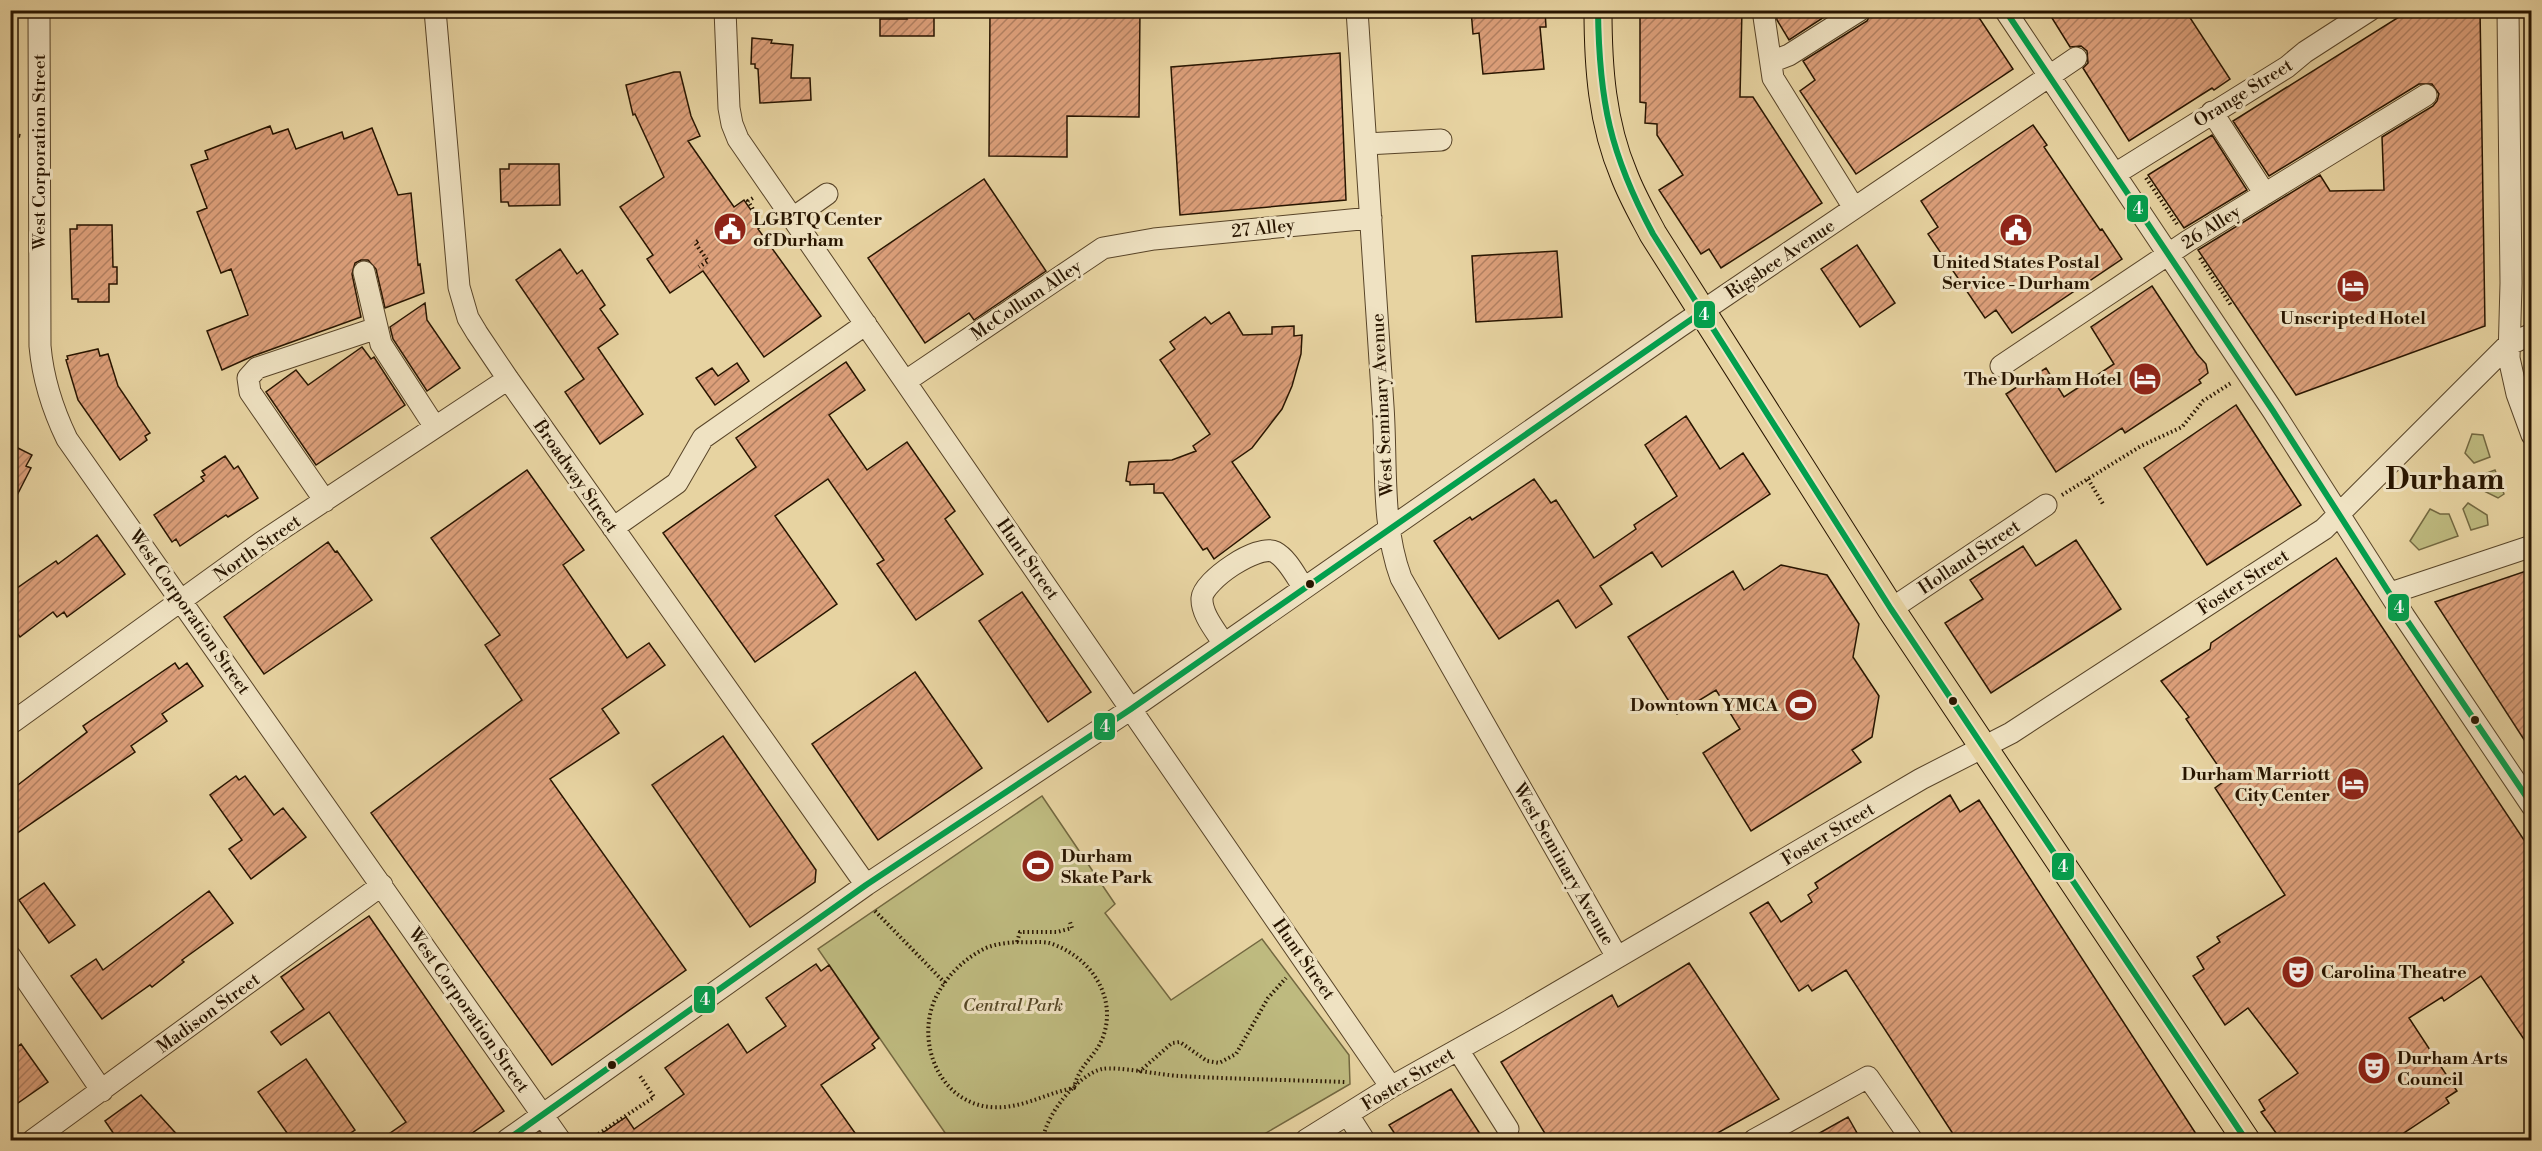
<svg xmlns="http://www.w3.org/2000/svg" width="2542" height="1151" font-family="'Libre Bodoni',serif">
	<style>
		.green { fill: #beba7f; stroke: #736840; stroke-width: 1.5 }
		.building { fill: url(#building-hatch); stroke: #281500; stroke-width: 1.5 }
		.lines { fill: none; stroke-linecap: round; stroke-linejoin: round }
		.minor-casing { stroke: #584428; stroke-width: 23 }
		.major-casing { stroke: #281500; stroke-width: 29 }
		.path { stroke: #281500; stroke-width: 4; stroke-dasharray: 1.5 3; stroke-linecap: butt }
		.minor { stroke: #efe2c2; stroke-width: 21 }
		.major { stroke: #e7d3a1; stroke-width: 27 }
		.bus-1-casing { stroke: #efe2c2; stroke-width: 10 }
		.bus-1 { stroke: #029f4d; stroke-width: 6 }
		.bus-dot { fill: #281500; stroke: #efe2c2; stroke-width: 2 }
		.labels { text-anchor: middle; stroke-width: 6; stroke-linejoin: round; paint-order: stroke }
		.street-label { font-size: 18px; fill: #281500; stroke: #efe2c2 }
		.poi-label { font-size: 18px; font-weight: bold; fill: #281500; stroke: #efe2c2; text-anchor: start }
		.park-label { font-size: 18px; font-style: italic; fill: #554726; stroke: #efe2c2 }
		.town-label { font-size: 30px; font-weight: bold; fill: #281500; stroke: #efe2c2 }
		.line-badge { stroke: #efe2c2; stroke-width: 2 }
		.badge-label { font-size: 16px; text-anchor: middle; font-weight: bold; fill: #fff }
	</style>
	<defs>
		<pattern id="building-hatch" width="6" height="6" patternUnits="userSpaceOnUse" patternTransform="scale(1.5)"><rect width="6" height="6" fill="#dc9f7a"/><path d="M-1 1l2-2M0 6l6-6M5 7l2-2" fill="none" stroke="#b28062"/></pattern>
	</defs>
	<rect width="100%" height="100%" fill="#e7d3a1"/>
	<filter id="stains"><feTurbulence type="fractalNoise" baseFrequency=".00333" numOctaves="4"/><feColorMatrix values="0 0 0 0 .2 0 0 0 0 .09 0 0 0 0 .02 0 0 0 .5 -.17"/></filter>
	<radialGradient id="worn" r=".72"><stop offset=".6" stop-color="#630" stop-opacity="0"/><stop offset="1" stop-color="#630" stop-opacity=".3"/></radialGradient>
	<!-- green -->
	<path class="green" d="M2472 434 2483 435 2490 457 2474 463 2465 453Z
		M2495 470 2504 494 2498 498 2478 488 2479 476Z
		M2468 503 2487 515 2488 525 2471 530 2463 509Z
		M2430 509 2440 514H2449L2458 536 2419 550 2410 541Z
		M1042 796 1115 904 1105 913 1171 1000 1262 939 1349 1055 1350 1084 1254 1140H950L818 949Z"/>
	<!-- building -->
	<path class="building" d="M990 10H1140L1139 117 1067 116V157L989 156Z
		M1471 10H1545L1546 27H1540L1544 69 1483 74 1479 33 1473 34Z
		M1640 10H1742L1740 97H1753L1822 203 1721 268 1709 249 1701 254 1659 190 1683 175 1657 135V124L1645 123 1646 103 1640 102Z
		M1776 10H1835L1789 40 1777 20Z
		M1873 10H1974L2013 69 1856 174 1800 91 1815 80 1803 61 1867 21Z
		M2047 10H2185L2230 79 2214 90 2212 88 2129 141 2083 68 2088 63 2087 51 2081 46 2070 47Z
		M2410 10H2480L2485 326 2296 395 2198 250 2320 175 2330 191 2384 190 2382 137 2433 106 2437 101 2439 94 2432 84H2419L2269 176 2233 121Z
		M907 13H934V36H880V19H907Z
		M752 38 772 40 771 43 793 45 791 78H810L811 100 760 103 758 69 755 68V64H751Z
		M1340 53 1346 200 1180 215 1171 67Z
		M674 72H680L691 116 700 136 688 141 734 207 744 200 762 226 758 229 821 316 764 357 703 271 670 293 647 259 653 255 620 207 664 177 635 114 633 115 626 85Z
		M2033 125 2047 145 2044 147 2100 230 2102 229 2122 259 2012 333 1996 310 1985 318 1928 234 1938 227 1921 201Z
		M270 126 273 134 288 129 296 149 342 132 344 139 372 128 398 195 411 193 418 265 420 264 424 293 385 308 376 269 368 260H361L355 263 352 274 361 317 253 356 222 370 207 331 248 315 231 269 221 273 197 212 207 208 191 165 208 159 205 151Z
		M2212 135 2247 190 2184 228 2148 175Z
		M509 164H559L560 205 509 206 508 202H501L500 169H509Z
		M984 179 1046 271 974 320 969 313 925 343 868 258Z
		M77 225H112L113 267H117V284H109V302H78V299H72L70 229H77Z
		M1857 245 1895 303 1860 327 1821 269Z
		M560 249 577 274 582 270 605 305 600 309 618 334 598 348 643 414 600 444 565 392 584 379 516 280Z
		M1557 251 1562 317 1476 322 1472 256Z
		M2152 286 2197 354 2206 364 2208 373 2199 380 2201 383 2125 433 2122 428 2056 472 2006 394 2046 368 2064 397 2114 364 2091 327Z
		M425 303 427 320 460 368 427 391 393 339 390 327Z
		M1229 312 1243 335 1272 334V327L1294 326V336L1302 335 1301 354 1292 386 1282 409 1252 448 1232 462 1270 517 1214 559 1207 548 1203 550 1163 493H1154V484L1130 485V482L1126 481 1129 462 1172 460 1196 451 1193 446 1210 434 1160 360 1175 349 1170 342 1205 317 1211 324Z
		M362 347 371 359 374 357 405 405 316 465 266 392 296 370 308 385Z
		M98 349 100 356 108 354 118 386 150 433 145 436 147 440 120 460 78 400 66 360 68 359 67 356Z
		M846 362 865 390 829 415 867 470 907 442 955 511 945 519 983 574 916 620 877 564 884 560 828 479 775 516 837 604 755 662 663 533 756 467 736 438Z
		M737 363 749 381 715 405 696 378 712 368 718 376Z
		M2236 405 2301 505 2207 565 2144 468Z
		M1686 416 1720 469 1743 453 1770 494 1662 567 1652 552 1600 586 1612 604 1576 628 1558 600 1499 639 1434 541 1470 517 1472 520 1534 479 1551 503 1556 500 1594 558 1636 529 1634 525 1677 496 1645 445Z
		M10 444 32 455 26 466 31 468 10 509Z
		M225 456 234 469 238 466 258 498 228 517 226 515 180 546 176 539 172 542 154 515 204 481 201 477 205 475 202 471Z
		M527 470 584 550 563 565 627 658 649 643 665 665 602 709 619 733 550 779 686 970 552 1065 371 813 522 700 485 645 500 635 431 538Z
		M97 535 125 574 67 617 64 612 57 617 53 612 20 637 10 624V593L56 561 58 564Z
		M2076 540 2121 609 1991 693 1945 623 1983 599 1970 580 2023 546 2036 566Z
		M328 542 335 552 337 551 372 600 264 674 224 617Z
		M2336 558 2532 852V1051L2481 976 2444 1001 2442 997 2409 1018 2457 1091 2446 1098 2449 1103 2404 1133 2409 1140H2281L2261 1112 2265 1110 2259 1100 2298 1073 2248 1008 2225 1025 2193 976 2204 969 2197 957 2220 942 2217 937 2285 895 2215 788 2227 779 2186 719 2189 717 2161 681 2210 649 2211 643Z
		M1781 565 1827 575 1859 624 1853 657 1879 696 1872 737 1852 750 1861 762 1751 831 1703 753 1740 729 1716 690 1677 714 1628 637 1733 571 1744 590Z
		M2532 569V752L2435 602Z
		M1022 592 1091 692 1048 722 979 621Z
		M175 663 179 669 187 663 203 686 162 714 167 721 131 746 135 752 10 838V791L87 732 83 726Z
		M915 672 982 768 878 840 812 744Z
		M723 736 816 870 815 882 750 927 652 785Z
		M236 776 239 780 245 776 274 815 283 808 306 837 251 879 229 849 242 840 210 795Z
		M1950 795 1960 812 1979 800 2200 1140H1957L1846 970 1812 991 1808 985 1799 991 1750 913 1768 902 1781 922 1812 902 1808 895 1818 888 1815 883Z
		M44 883 75 925 49 943 19 900Z
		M209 891 233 923 182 960 184 962 152 987 150 985 102 1019 71 976 96 959 103 970Z
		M369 916 504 1111 462 1140H380L406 1122 329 1012 281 1045 271 1032 304 1009 281 977Z
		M1689 963 1779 1099 1705 1140H1549L1501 1062 1612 995 1618 1007Z
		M816 964 821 971 829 965 879 1038 872 1044 875 1048 821 1085 860 1140H592L626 1117 634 1129 684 1094 665 1068 728 1024 747 1053 786 1026 766 998Z
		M21 1044 48 1082 18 1103 10 1093V1052Z
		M306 1059 355 1130 340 1140H292L258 1092Z
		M1451 1089 1484 1140H1399L1389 1125Z
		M141 1095 182 1140H118L105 1121Z
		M1848 1117 1861 1140H1807Z"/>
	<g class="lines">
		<!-- minor casing -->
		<g class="minor-casing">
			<path id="minor" d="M39 10 40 346C43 380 52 408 67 439L560 1140
				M435 10 459 287 468 318 477 333 508 379 866 885
				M725 10 729 108 732 124 738 139 1391 1087
				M1357 10C1366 143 1374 274 1383 406 1387 463 1381 524 1401 578L1617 957
				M1763 10 1773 78 1854 208
				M2005 10 2273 411 2404 616 2532 806
				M2508 10 2511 283 2509 358 2517 394 2532 435
				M1771 62 1789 55 1860 10
				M2212 112 2265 194
				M1366 144 1441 140
				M2115 174 2287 67 2305 52 2370 10
				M793 218 827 194
				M364 272 381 344 435 427
				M2001 366 2188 241 2426 95
				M906 381 1103 248 1154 239 1371 218
				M325 501 250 392 248 378 257 368 377 328
				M613 528 677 483 703 438 866 324
				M2391 593 2532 546
				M1891 609 2046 505
				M1224 644C1216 631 1201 614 1202 598 1203 581 1258 543 1275 552 1288 559 1296 577 1304 588
				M10 724 262 542 508 379
				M10 956 102 1091
				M1458 1050 1508 1129
				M1348 1115 1364 1140
				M33 1140 382 885
				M507 1140 866 885 1131 709 1679 327 2076 58
				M1306 1140 1391 1087 1509 1021 1921 779 2011 733 2324 529 2508 345 2532 334
				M1754 1140 1868 1077 1912 1140"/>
		</g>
		<!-- major casing -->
		<g class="major-casing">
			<path id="major" d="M1598 10C1598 67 1602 123 1624 175 1632 196 1643 215 1653 234L1891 609 2246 1140"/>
		</g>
		<!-- path -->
		<path class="path" d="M10 134 21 136
			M2146 178 2177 224
			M752 212 754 211 748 201 753 198
			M698 241 695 243 708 261 699 267
			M2200 258 2232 307
			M2088 479 2103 504
			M2062 495 2141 446 2182 427 2203 401 2231 383
			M875 911 945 983
			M1017 942C1027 943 1040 941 1049 943 1089 955 1118 996 1103 1037 1095 1058 1079 1064 1074 1088 1045 1093 1021 1110 990 1107 938 1102 914 1039 937 995 947 976 963 960 982 950 993 944 1005 943 1017 942Z
			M1017 942 1020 932H1057L1072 928 1070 922
			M1139 1072 1172 1043 1180 1042 1207 1061 1219 1063 1236 1054 1268 998 1286 978
			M591 1139 654 1097 640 1076
			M1043 1140C1045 1116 1077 1075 1102 1069 1117 1066 1161 1075 1179 1076 1234 1079 1290 1080 1345 1082"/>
		<!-- minor -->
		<use href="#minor" class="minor"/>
		<!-- major -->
		<use href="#major" class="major"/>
		<!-- bus-1 casing -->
		<g class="bus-1-casing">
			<path id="bus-1" d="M1598 10C1599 101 1610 154 1653 234L1891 609 2246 1140
				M2005 10 2273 411 2404 616 2532 805
				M507 1140 866 885 1131 709 1702 312"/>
		</g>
		<!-- bus-1 -->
		<use href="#bus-1" class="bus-1"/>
	</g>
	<!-- icons -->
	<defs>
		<g id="civic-disc" transform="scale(1.725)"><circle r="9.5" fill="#8f2418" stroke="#efe2c2"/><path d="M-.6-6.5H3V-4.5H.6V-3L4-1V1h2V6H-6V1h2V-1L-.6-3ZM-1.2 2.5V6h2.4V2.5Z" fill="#fff"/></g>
		<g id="hotel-disc" transform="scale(1.725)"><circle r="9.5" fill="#8f2418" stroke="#efe2c2"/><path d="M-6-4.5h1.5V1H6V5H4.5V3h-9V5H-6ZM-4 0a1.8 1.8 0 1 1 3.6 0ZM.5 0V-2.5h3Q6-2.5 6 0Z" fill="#fff"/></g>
		<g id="stadium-disc" transform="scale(1.725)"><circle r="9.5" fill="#8f2418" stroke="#efe2c2"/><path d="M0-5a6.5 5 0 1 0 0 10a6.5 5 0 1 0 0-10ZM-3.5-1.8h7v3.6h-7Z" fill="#fff"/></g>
		<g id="theatre-disc" transform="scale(1.725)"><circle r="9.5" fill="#8f2418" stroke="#efe2c2"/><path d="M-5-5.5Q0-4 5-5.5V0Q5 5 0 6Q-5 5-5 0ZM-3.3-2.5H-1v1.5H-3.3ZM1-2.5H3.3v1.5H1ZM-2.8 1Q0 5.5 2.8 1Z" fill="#fff"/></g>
	</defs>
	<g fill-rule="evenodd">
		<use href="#civic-disc" x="730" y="229"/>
		<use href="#civic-disc" x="2016" y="230"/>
		<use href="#hotel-disc" x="2353" y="286"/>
		<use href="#hotel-disc" x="2145" y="379"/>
		<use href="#stadium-disc" x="1801" y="705"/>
		<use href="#hotel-disc" x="2353" y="784"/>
		<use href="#stadium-disc" x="1038" y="866"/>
		<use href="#theatre-disc" x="2298" y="972"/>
		<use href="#theatre-disc" x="2374" y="1068"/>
	</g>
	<!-- markers -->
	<g class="bus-dot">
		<circle cx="1310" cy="584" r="5"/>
		<circle cx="1953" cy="701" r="5"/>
		<circle cx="2475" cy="720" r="5"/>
		<circle cx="612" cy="1065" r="5"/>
	</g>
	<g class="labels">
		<!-- street labels -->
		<g class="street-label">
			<text transform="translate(2243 93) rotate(-32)" y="6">Orange Street</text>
			<text transform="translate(39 152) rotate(-90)" y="6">West Corporation Street</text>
			<text transform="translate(2211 227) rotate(-32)" y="6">26 Alley</text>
			<text transform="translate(1263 228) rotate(-6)" y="6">27 Alley</text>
			<text transform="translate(1780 259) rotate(-34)" y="6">Rigsbee Avenue</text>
			<text transform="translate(1026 300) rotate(-34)" y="6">McCollum Alley</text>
			<text transform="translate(1382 405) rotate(-93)" y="6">West Seminary Avenue</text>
			<text transform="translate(576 476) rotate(55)" y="6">Broadway Street</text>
			<text transform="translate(257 548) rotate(-35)" y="6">North Street</text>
			<text transform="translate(1969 557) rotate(-34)" y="6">Holland Street</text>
			<text transform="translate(1028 559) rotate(55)" y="6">Hunt Street</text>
			<text transform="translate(2243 582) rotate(-33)" y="6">Foster Street</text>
			<text transform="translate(190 612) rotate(55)" y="6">West Corporation Street</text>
			<text transform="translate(1828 834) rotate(-31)" y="6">Foster Street</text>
			<text transform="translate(1564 864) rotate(60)" y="6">West Seminary Avenue</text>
			<text transform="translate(1304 959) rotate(55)" y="6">Hunt Street</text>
			<text transform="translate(469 1010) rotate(55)" y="6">West Corporation Street</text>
			<text transform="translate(208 1013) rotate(-36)" y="6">Madison Street</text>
			<text transform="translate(1408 1079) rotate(-31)" y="6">Foster Street</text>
		</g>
		<!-- poi labels -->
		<g class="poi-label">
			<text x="753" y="225">LGBTQ Center<tspan x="753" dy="21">of Durham</tspan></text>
			<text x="2016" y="268" text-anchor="middle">United States Postal<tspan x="2016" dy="21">Service - Durham</tspan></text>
			<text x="2353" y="324" text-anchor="middle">Unscripted Hotel</text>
			<text x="2122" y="385" text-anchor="end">The Durham Hotel</text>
			<text x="1778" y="711" text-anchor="end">Downtown YMCA</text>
			<text x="2330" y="780" text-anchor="end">Durham Marriott<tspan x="2330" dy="21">City Center</tspan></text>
			<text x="1061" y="862">Durham<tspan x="1061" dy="21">Skate Park</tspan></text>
			<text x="2321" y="978">Carolina Theatre</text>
			<text x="2397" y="1064">Durham Arts<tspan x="2397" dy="21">Council</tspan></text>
		</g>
		<!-- park labels -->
		<g class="park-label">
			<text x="1013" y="1011">Central Park</text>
		</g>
		<!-- town labels -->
		<g class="town-label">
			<text x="2445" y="489">Durham</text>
		</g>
	</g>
	<g class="line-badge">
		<rect x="2126" y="194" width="23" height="29" rx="6" fill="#029f4d"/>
		<rect x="1693" y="300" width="23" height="29" rx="6" fill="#029f4d"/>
		<rect x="2387" y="593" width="23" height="29" rx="6" fill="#029f4d"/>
		<rect x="1093" y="712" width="23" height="29" rx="6" fill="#029f4d"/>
		<rect x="2051" y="852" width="24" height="29" rx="6" fill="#029f4d"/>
		<rect x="693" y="985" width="23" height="29" rx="6" fill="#029f4d"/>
	</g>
	<g class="badge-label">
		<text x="2138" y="214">4</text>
		<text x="1704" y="320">4</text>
		<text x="2399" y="613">4</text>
		<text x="1105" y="732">4</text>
		<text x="2063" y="872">4</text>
		<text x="705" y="1005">4</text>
	</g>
	<!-- margin -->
	<rect width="2542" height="1151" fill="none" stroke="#e7d3a1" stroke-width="36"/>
	<rect x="12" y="12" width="2518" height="1127" fill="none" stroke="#281500" stroke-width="3"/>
	<rect x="18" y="18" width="2506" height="1115" fill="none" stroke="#281500" stroke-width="1.5"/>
	<rect width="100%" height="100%" filter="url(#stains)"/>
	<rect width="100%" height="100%" fill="url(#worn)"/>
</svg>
